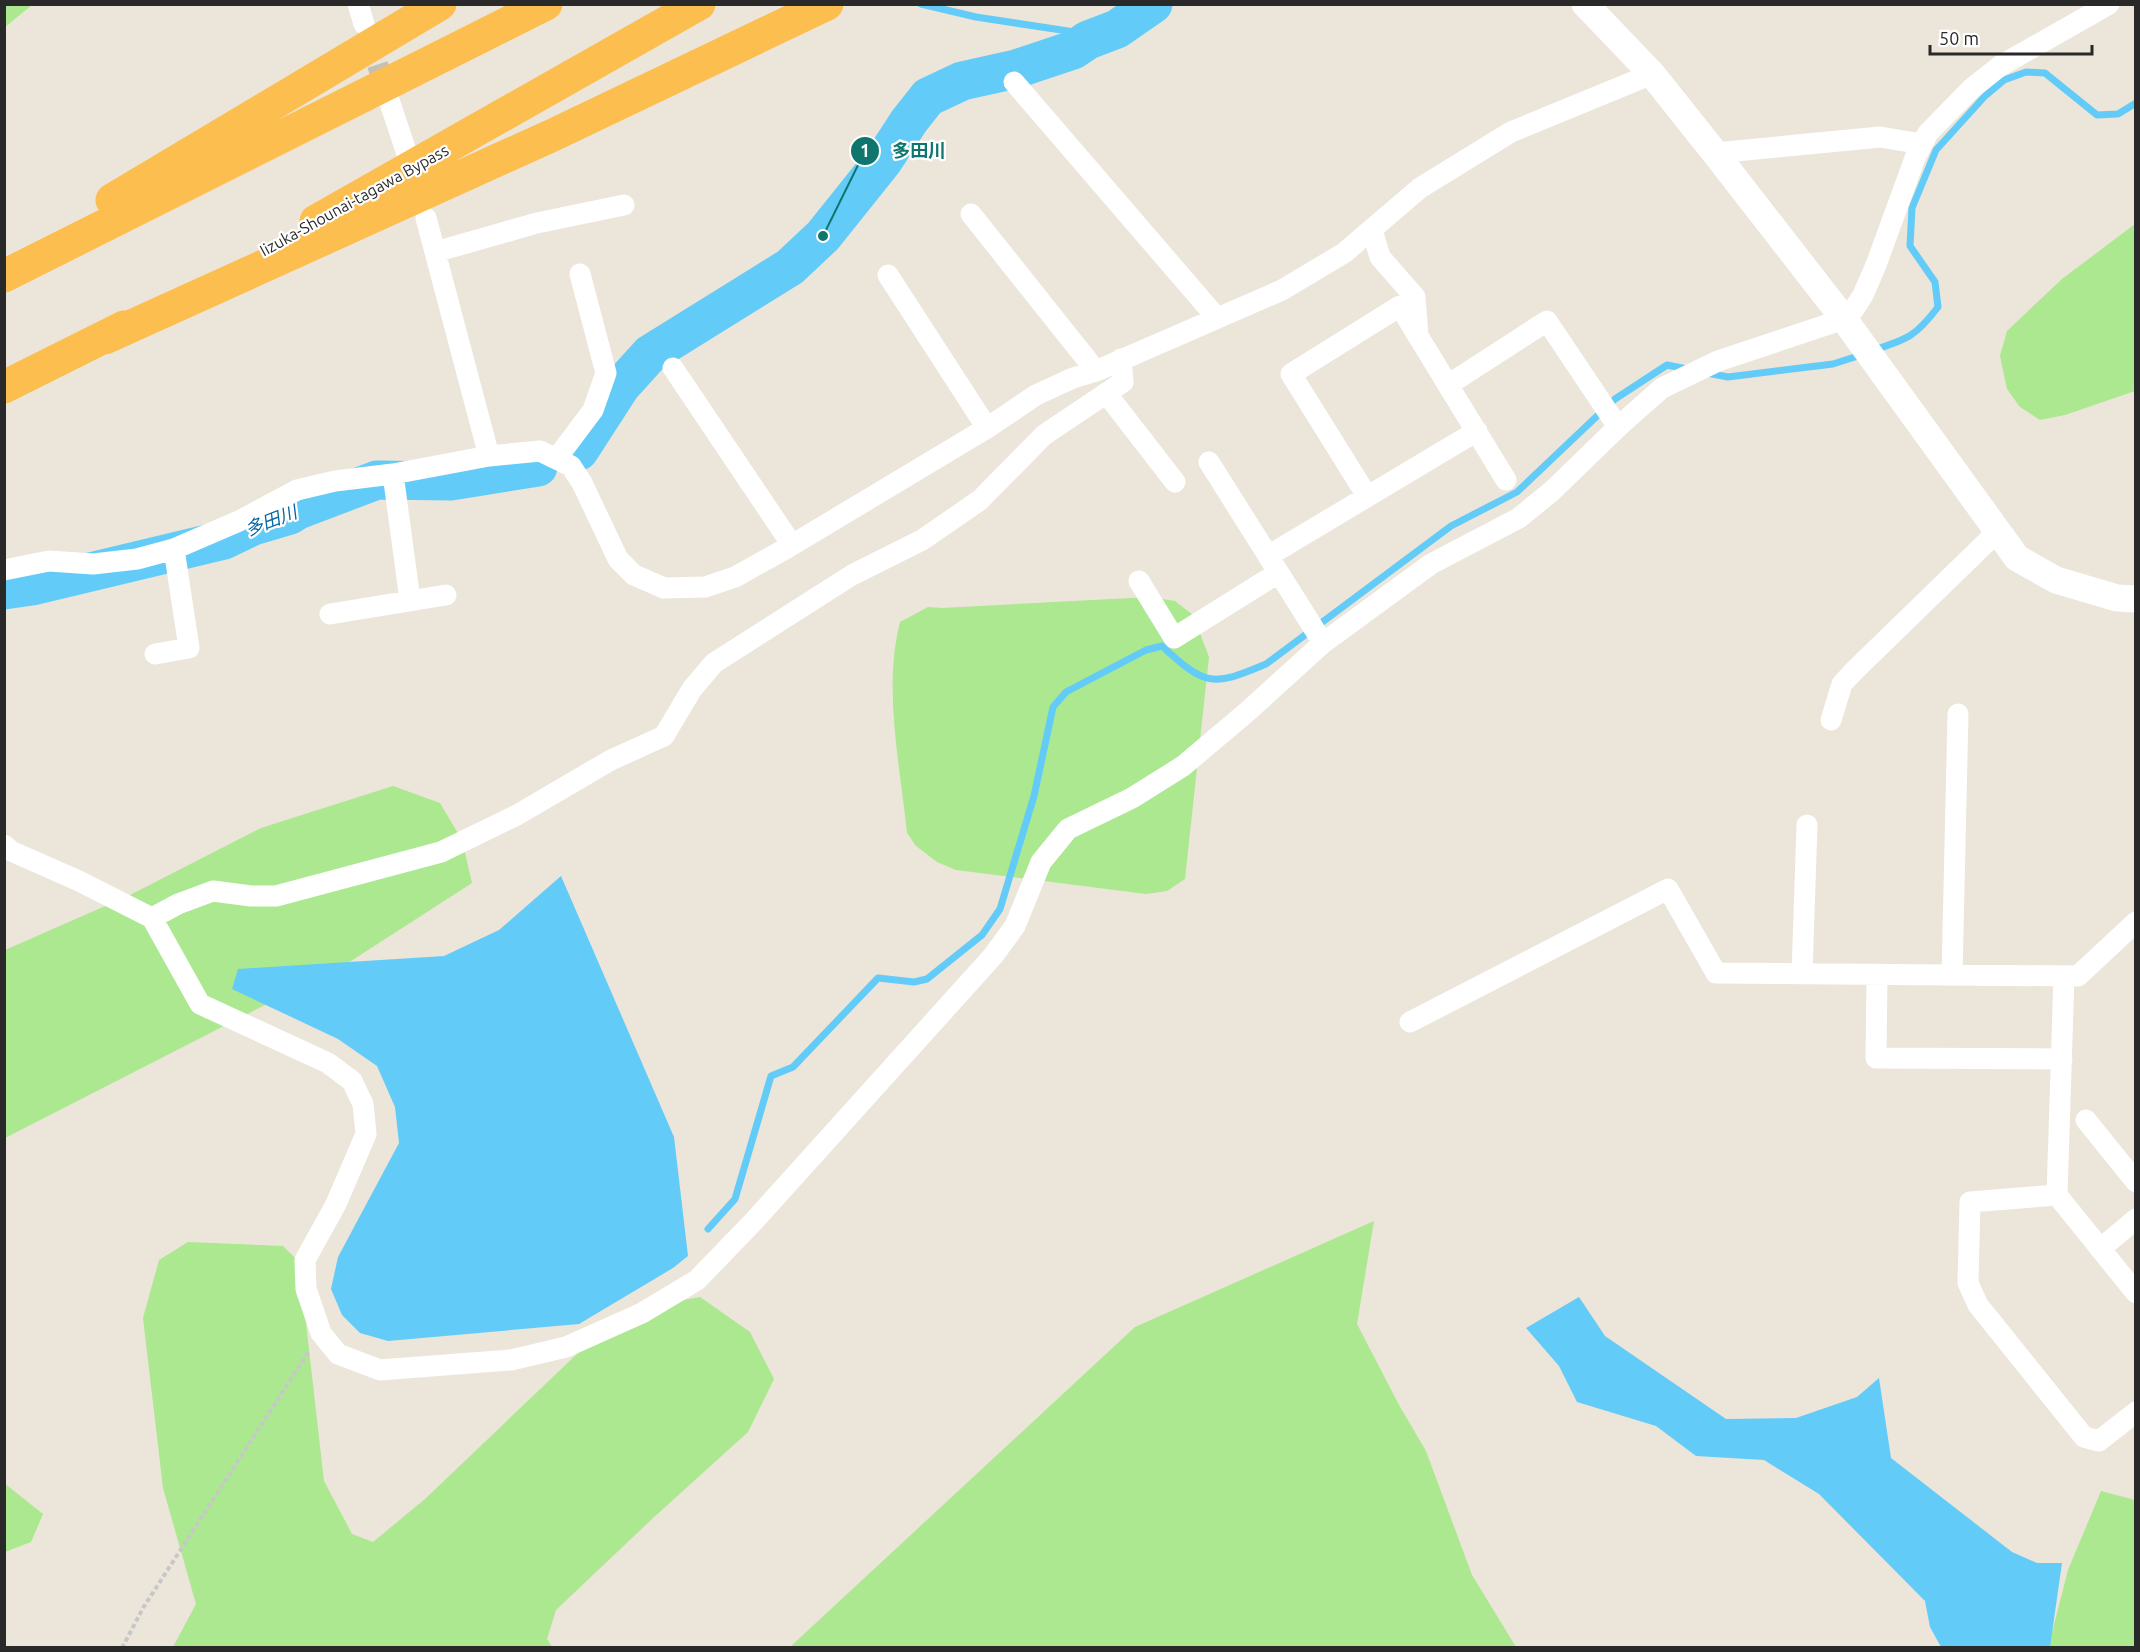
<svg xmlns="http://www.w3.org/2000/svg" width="2140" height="1652" font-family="Ubuntu,'Noto Sans JP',sans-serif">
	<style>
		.green { fill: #abe890 }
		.water { fill: #63cbf8 }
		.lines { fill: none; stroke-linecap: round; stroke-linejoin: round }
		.stream { stroke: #63cbf8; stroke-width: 7 }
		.river { stroke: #63cbf8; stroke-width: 39 }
		.minor-tunnel { stroke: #c5bfb6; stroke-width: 21; stroke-dasharray: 21 10; stroke-linecap: butt }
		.path { stroke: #c7c7c7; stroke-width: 4; stroke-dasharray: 4.5 3; stroke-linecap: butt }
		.minor { stroke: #fff; stroke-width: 21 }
		.tertiary { stroke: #fff; stroke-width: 27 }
		.trunk { stroke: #fdbe50; stroke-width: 33 }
		.labels { text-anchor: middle; stroke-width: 4.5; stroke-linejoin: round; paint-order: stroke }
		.street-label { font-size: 16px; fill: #292929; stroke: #fff }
		.water-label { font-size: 18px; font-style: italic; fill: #0366a3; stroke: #fff }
		.leader { fill: none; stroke: #0f766e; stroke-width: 2 }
		.callout-dot { fill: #0f766e; stroke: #fff; stroke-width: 2 }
		.mark-label { font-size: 18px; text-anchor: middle; font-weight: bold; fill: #fff }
		.callout-label { font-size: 18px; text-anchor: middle; font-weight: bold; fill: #0f766e; stroke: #fff; stroke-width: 4.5; stroke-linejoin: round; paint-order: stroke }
	</style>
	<rect width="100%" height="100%" fill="#ece5d9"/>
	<!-- green -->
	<path class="green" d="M5 4H32V5L5 27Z
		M2135 224V391L2065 415 2040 420 2020 407 2007 389 2000 356 2007 331 2062 279Z
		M1150 597 1175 601 1193 615 1209 657 1185 879 1167 891 1146 894 956 870 937 862 916 846 907 833C900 764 883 690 900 622L928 607 942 608Z
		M393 786 440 803 462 840 472 883 351 961 5 1138V950L128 896 261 828Z
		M1374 1221 1357 1324 1399 1405 1426 1451 1472 1575 1516 1647H790L1135 1327Z
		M188 1242 283 1246 299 1262 324 1481 352 1534 373 1542 425 1499 621 1312 700 1297 750 1332 774 1379 748 1432 652 1519 556 1610 547 1639 552 1647H173L196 1604 163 1488 143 1318 159 1260Z
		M4 1483 43 1514 31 1542 5 1552Z
		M2101 1491 2135 1500V1647L2048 1648 2068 1570Z"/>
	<!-- water -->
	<path class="water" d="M561 876 674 1137 688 1256 673 1268 579 1324 388 1341 360 1333 342 1315 331 1289 338 1257 399 1143 395 1107 377 1066 338 1039 232 989 238 969 444 956 499 930Z
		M1579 1297 1605 1336 1726 1419 1796 1418 1857 1397 1879 1378 1891 1458 2012 1552 2037 1563H2062L2050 1647H1941L1930 1627 1925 1601 1819 1494 1764 1460 1696 1456 1656 1426 1577 1402 1559 1366 1526 1328Z"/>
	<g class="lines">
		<!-- stream -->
		<path class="stream" d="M921 4 976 17 1068 31 1088 40
			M1874 350C1908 339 1916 336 1938 307L1935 282 1910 246 1912 208 1936 150 1985 96 2004 80 2026 72 2045 73 2097 115 2118 114 2136 103
			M1707 373 1728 377 1833 364 1861 355
			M708 1229 735 1199 771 1076 793 1067 878 978 914 982 927 979 982 935 1000 909 1034 796 1053 707 1066 692 1146 650 1162 646C1205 686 1212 687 1266 664L1451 526 1517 492 1615 399 1667 365 1687 369"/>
		<!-- river -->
		<path class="river" d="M579 451 621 386 650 354 790 267 823 236 883 161 909 121 928 97 962 81 1016 69 1073 50 1088 40 1117 29 1153 4
			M4 590 32 586 224 540 253 526 290 515 298 510 377 480 451 481 538 467"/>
		<!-- minor-tunnel -->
		<path class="minor-tunnel" d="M368 35 388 97"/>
		<!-- path -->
		<path class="path" d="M122 1648 143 1608 309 1351"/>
		<!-- minor -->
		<path class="minor" d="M358 4 364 24
			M1014 82 1217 318
			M389 100 407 154
			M1715 153 1880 137 1922 144
			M971 214 1096 371
			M426 218 489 456
			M1372 230 1380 257 1415 297 1418 336 1506 480
			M435 252 537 223 624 205
			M888 275 987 428
			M673 368 792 545
			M1448 385 1547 321 1618 427
			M1106 393 1175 482
			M557 458 593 410 606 373 580 274
			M1209 462 1323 643
			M393 474 410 600
			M1367 496 1291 374 1400 306 1418 336
			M1268 556 1477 431
			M4 570 49 561 93 564 137 559 174 549 239 521 297 490 335 481 393 474 489 456 540 451 571 466 582 483 618 559 634 575 664 588 705 587 735 577 787 548 987 428 1036 395 1073 378 1096 371 1282 290 1344 253 1420 188 1511 132 1652 74
			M1139 581 1174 638 1278 573
			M330 614 446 595
			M155 654 189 648 174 549
			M1831 720 1842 684 1854 671 1997 532
			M4 845 11 851 79 881 152 918 200 1004 328 1063 352 1081 363 1104 366 1134 336 1204 305 1260 306 1289 321 1333 338 1354 380 1370 511 1360 566 1347 642 1313 697 1280 754 1221 993 956 1015 926 1041 862 1068 829 1132 798 1183 766 1247 712 1323 643 1431 564 1519 518 1552 491 1618 427 1662 388 1718 361 1844 319 1854 309 1863 295 1876 265 1915 158 1928 133 1971 89 2000 66 2109 4
			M152 918 178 904 213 891 251 896H276L441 852 517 815 611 760 664 736 692 689 714 663 852 575 922 540 980 500 1044 435 1123 382 1121 359
			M1802 974 1807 825
			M1877 975 1876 1058 2062 1059
			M1952 975 1958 714
			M2064 976 2057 1195 2136 1293
			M1410 1022 1668 889 1716 973 2078 976 2136 922
			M2086 1120 2136 1182
			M2057 1195 1970 1202 1968 1283 1978 1305 2084 1437 2099 1441 2136 1412
			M2100 1249 2136 1219"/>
		<!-- tertiary -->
		<path class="tertiary" d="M1585 4 1652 74 1715 153 1844 319 2017 558 2056 580 2117 598 2136 599"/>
		<!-- trunk -->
		<path class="trunk" d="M112 200 440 4
			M316 221 699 4
			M4 276 546 4
			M105 338 553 135 827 4
			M4 387 124 327"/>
	</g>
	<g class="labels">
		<!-- street labels -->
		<g class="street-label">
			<text transform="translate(354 200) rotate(-29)" y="6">Iizuka-Shounai-tagawa Bypass</text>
		</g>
		<!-- water labels -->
		<g class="water-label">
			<text transform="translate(271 521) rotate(-21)" y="6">多田川</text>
		</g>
	</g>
	<!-- callouts -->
	<path class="leader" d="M823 236L865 151"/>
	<g class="callout-dot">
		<circle cx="823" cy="236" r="6"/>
		<circle cx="865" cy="151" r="15"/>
	</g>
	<g class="mark-label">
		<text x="865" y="157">1</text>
	</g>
	<g class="callout-label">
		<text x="919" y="157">多田川</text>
	</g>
	<!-- border -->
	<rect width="2140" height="1652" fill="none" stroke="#292929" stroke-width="12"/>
	<!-- scale -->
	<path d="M1930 45v9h162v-9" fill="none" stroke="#292929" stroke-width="3"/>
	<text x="1939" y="45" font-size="18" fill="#292929" stroke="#ffffff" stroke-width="4.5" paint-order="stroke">50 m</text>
</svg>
